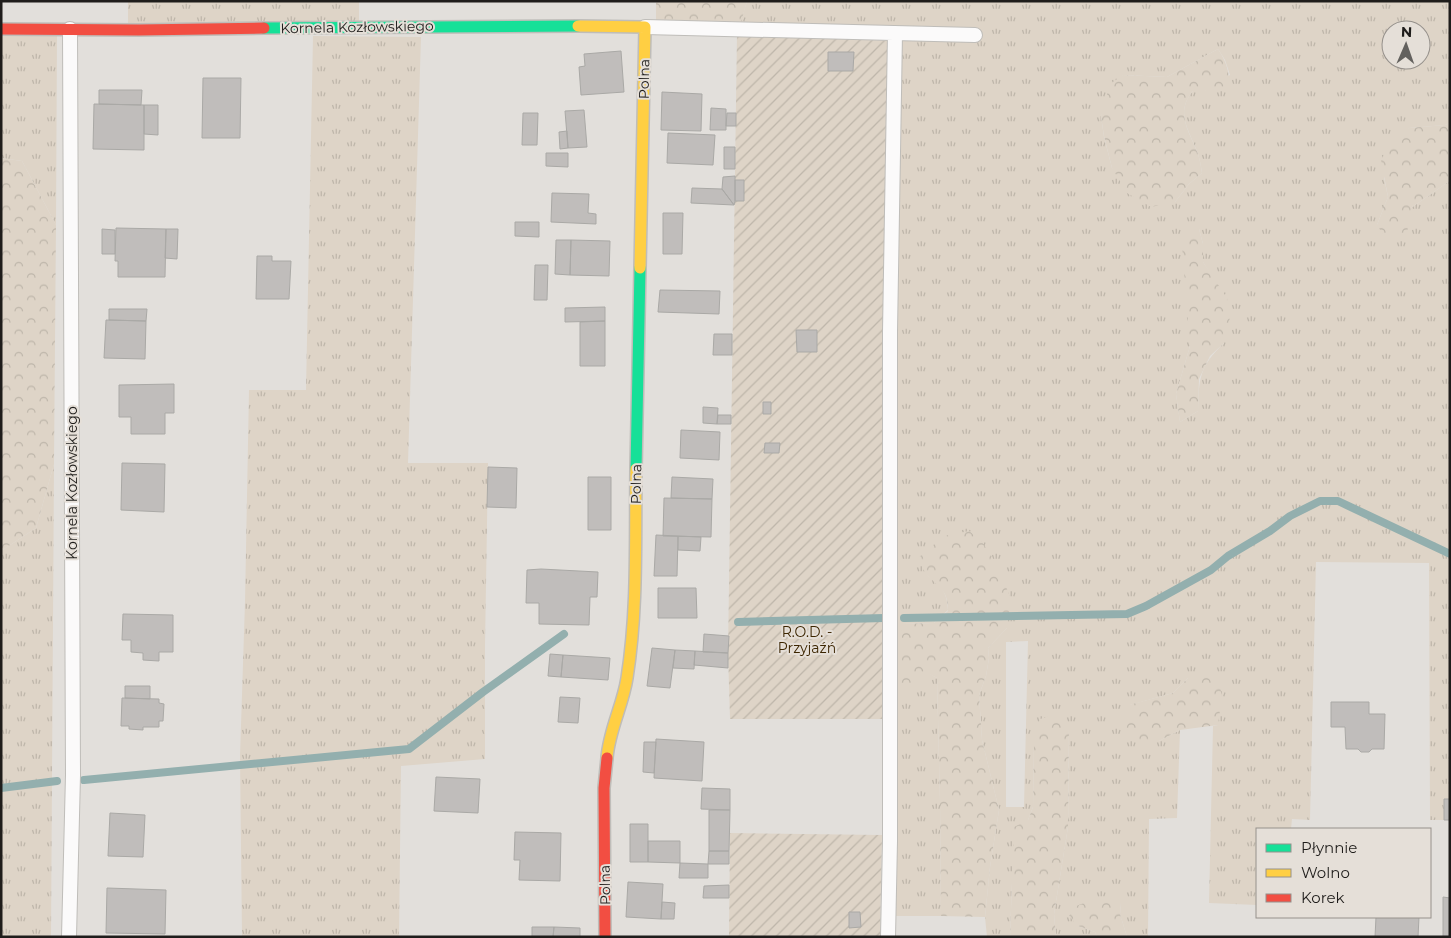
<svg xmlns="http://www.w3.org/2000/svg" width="1451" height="938" font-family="Montserrat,sans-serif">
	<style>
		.grass { fill: url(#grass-tufts); fill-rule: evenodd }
		.forest { fill: url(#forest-crowns) }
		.garden { fill: url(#garden-furrows) }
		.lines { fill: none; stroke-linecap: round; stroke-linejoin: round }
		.stream { stroke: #93afae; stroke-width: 8 }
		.building { fill: #c0bdbb; stroke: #aaa9a6 }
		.lane-casing { stroke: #bfbdb9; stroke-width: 16 }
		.fast-casing { stroke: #bfbdb9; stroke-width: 14 }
		.slow-casing { stroke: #bfbdb9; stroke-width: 14 }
		.jam-casing { stroke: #bfbdb9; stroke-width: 14 }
		.lane { stroke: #fbfafa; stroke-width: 14 }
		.fast { stroke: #16e098; stroke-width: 11 }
		.slow { stroke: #ffcf43; stroke-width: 11 }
		.jam { stroke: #f24e42; stroke-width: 11 }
		.labels { text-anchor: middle; stroke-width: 4; stroke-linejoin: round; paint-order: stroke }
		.street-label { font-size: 14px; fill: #1f1d1b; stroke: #e5dfd8 }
		.park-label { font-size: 14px; fill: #3c2500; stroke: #e5dfd8 }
	</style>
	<defs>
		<pattern id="grass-tufts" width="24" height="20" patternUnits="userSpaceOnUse" patternTransform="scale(1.25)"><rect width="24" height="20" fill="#ded4c7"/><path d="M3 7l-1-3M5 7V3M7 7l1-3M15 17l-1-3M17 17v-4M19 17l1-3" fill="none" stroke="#beb6aa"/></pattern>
		<pattern id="forest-crowns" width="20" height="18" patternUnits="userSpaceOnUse" patternTransform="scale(1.25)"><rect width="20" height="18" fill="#ded4c7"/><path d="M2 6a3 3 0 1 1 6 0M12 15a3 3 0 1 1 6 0" fill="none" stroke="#beb6aa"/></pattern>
		<pattern id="garden-furrows" width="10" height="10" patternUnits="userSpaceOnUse" patternTransform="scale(1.25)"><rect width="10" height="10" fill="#ded4c7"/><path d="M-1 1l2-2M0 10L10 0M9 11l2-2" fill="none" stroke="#beb6aa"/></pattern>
	</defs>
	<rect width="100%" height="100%" fill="#e2dfdb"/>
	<!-- grass -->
	<path class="grass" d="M128 1H359V21L128 24Z
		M747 1H1450V123L1445 125 1409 128 1384 178 1388 197 1377 225 1411 208 1448 182 1450 177V820H1430L1429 563 1316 562 1310 820 1292 819 1291 829H1257V905L1209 903 1213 726 1218 725 1188 678 1173 693 1130 705 1159 741 1180 730 1177 818 1149 819 1148 937H1127L1120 914 1121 903 1078 926 1095 932 1097 937H1056L1054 914 1068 827 1069 728 1034 744 1033 807 1028 820 1012 883 1010 937H987L985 917 990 867 999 810 982 740 979 695 986 676 989 658 988 648 1007 628 927 575C941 586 947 591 948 610L934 623 902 624 930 674 937 678 940 801 941 916H881C882 850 885 784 886 718 888 493 878 267 889 41L737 34ZM1391 30H1421V60H1391ZM1218 49 1225 60 1230 75 1205 91H1193C1174 113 1190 131 1198 154 1200 160 1201 167 1202 173L1189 184 1175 202 1112 168 1104 137 1101 116 1123 75 1167 77ZM1199 229 1203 244V262L1214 280 1224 343C1199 367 1199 378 1198 411L1180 422 1176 394 1190 346ZM1028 641 1024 807H1006V642Z
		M1 36H57L56 225 22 161 1 158Z
		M313 36 421 37 408 463H488L485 646V759L401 766 399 937H242L240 756 245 602 249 390H306Z
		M54 464 51 937H1V551L36 528Z"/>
	<!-- forest -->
	<path class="forest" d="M656 1H747L741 22 656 21Z
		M1218 49C1226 61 1230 72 1229 87L1205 91H1193C1174 113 1190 132 1198 154 1200 160 1201 167 1202 173L1189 184 1175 202 1151 207 1127 193 1112 168 1104 136 1101 116 1110 84 1123 75 1167 77Z
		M1450 123V177L1448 182 1411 208 1407 233 1386 239 1377 225 1388 197 1381 160 1391 143 1409 128 1445 125Z
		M1 158 22 161 56 225 54 464 36 528 1 551Z
		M1199 229 1203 244V262L1227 298 1230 324 1224 343 1210 356 1199 379 1198 411 1180 422 1176 394 1190 346 1182 245Z
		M969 531 981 540 997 565 1011 599 1007 628 988 648 989 658 986 676 979 695 982 740 999 810 990 867 985 917 941 916 940 801 937 678 929 674 913 690 901 685 902 624 934 623 948 611C948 591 941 589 928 576 924 572 921 564 918 558L944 536Z
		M1207 673 1218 680 1222 695 1218 725 1180 730 1159 741 1140 740 1122 724 1129 705 1173 693 1188 678Z
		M1058 714 1069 727 1068 827 1054 914 1056 937H1010L1014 827 1028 820 1033 807 1034 744 1040 719Z
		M1111 895 1121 903 1120 914 1127 937H1097L1095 932 1078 926 1069 916 1076 906 1092 900Z"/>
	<!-- garden -->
	<path class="garden" d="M737 34 889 41 886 112 884 323 886 719H730L728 653Z
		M730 833 882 835 880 937H729Z"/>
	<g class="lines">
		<!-- stream -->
		<path class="stream" d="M904 618 1127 614 1146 606 1211 570 1228 556 1270 531 1290 516 1320 501H1338L1450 554
			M738 622 884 618
			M84 780 409 749 483 692 564 634
			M1 788 57 781"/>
	</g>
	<!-- building -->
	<path class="building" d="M621 51 624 92 581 95 579 67 585 66 584 54Z
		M828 52H854L853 71H828Z
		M203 78H241L240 138H202Z
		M99 90H142L141 105 99 104Z
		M662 92 702 94 701 131 661 130Z
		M94 104 144 105V150L93 149Z
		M144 105H158V135L144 134Z
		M711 108 726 109V130H710Z
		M584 110 587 147 568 148 565 111Z
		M523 113H538L537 145H522Z
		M727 113H736V126H726Z
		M567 131 568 148 560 149 559 132Z
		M668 133 715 135 713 165 667 163Z
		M724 147H735V169H724Z
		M546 153H568V167L546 166Z
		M735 176V201L734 205 722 189 723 177Z
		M735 180H744V201H735Z
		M692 188 722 189 734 205 691 203Z
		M552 193 589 194 588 213 596 214V224L551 222Z
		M663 213H683L682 254H663Z
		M515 222H539V237L515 236Z
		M116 228 166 229 165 277H118V261H115Z
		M102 229 115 230V254H102Z
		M166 229H178L177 259 165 258Z
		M556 240H571L570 275 555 274Z
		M571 240 610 241 609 276 570 275Z
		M257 256H272V261H291L289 299H256Z
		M535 265H548L547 300H534Z
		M660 290 720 291 719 314 658 312Z
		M605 307V321L565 322V308Z
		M109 309H147L146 321 109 320Z
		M106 320 146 321 145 359 104 358Z
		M605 321V366H580V322Z
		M796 330H817V352H797Z
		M714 334H732V355H713Z
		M174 384V413H165V434H131V417H119V385Z
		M763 402H771V414H763Z
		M703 407 718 408 717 424 703 423Z
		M718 415H731V424H717Z
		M681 430 720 432 719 460 680 458Z
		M765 443H780L779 453H764Z
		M122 463 165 464 164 512 121 510Z
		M488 467 517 468 516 508 487 507Z
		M588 477H611V530H588Z
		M672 477 713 479 712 499 671 498Z
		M664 498 712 499 711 537 663 536Z
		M656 535 678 536 677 576H654Z
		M678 536 701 537 700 551 678 550Z
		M541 569 598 572 597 597H590L589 625 539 624V603H526L527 570Z
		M658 588H696L697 618H658Z
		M123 614 173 615V652H159V661L143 660V653L131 652V640H122Z
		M704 634 729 636 728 653 703 652Z
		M652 648 675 650 670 688 647 686Z
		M675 650 695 651 694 669 673 668Z
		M695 651 728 653V668L694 665Z
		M550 654 563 655 561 677 548 676Z
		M563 655 610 658 608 680 561 677Z
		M125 686H150V699L125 698Z
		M560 697 580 698 578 723 558 722Z
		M122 698 159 699V703L164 704 163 721H159V727H143V730L129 729V726H121Z
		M1331 702H1369V714H1385L1384 749H1372L1369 752H1361L1358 749H1346L1345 727H1331Z
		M656 739 704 742 702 781 654 778Z
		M644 742H656L654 773 643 772Z
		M436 777 480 779 478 813 434 811Z
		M702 788 730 789V810L701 809Z
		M1444 799H1450V820H1444Z
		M709 810H730L729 851H709Z
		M110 813 145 815 143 857 108 856Z
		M630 824H648V862H630Z
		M515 832 561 833 560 881 519 880 520 860H514Z
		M648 841H680V863L648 862Z
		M709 851H729V864H708Z
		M680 863 708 864V878H679Z
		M628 882 663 884 661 919 626 917Z
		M729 885V898H703L704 886Z
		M107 888 166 890 165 934 106 933Z
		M1443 897 1450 898V937H1443Z
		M662 902 675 903 674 919H661Z
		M849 912H860L861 927 849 928Z
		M1376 917H1419L1418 937H1375Z
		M532 927H554L553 937H532Z
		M554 927 580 928V937H553Z"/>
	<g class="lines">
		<!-- lane casing -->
		<g class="lane-casing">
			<path id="lane" d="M645 27 975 35
				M69 937 73 775 70 29
				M888 937 890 841V332L895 33"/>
		</g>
		<!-- fast casing -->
		<g class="fast-casing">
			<path id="fast" d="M264 28 578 26
				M636 469 640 268"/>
		</g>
		<!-- slow casing -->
		<g class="slow-casing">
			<path id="slow" d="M578 26 645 27 640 268
				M607 758C609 730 623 705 627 678 638 609 635 538 636 469"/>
		</g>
		<!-- jam casing -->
		<g class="jam-casing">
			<path id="jam" d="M1 29 139 30 264 28
				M605 937 604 788 607 758"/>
		</g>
		<!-- lane -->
		<use href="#lane" class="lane"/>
		<!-- fast -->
		<use href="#fast" class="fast"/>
		<!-- slow -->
		<use href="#slow" class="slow"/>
		<!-- jam -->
		<use href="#jam" class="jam"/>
	</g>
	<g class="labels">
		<!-- street labels -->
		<g class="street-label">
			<text transform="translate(357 27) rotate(-1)" y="5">Kornela Kozłowskiego</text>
			<text transform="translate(644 79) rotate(-89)" y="5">Polna</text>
			<text transform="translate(72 483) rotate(-90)" y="5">Kornela Kozłowskiego</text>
			<text transform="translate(636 484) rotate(-89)" y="5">Polna</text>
			<text transform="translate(605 885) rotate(-91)" y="5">Polna</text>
		</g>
		<!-- park labels -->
		<g class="park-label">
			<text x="807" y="637">R.O.D. -<tspan x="807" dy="16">Przyjaźń</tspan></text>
		</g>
	</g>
	<!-- border -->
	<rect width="1451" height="938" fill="none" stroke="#1f1d1b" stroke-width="5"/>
	<!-- legend -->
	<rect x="1256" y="828" width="175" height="90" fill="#e5dfd8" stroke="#96918c"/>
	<rect x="1266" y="844" width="25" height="8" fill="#16e098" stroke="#96918c"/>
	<text x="1301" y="853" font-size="15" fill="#1f1d1b">Płynnie</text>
	<rect x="1266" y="869" width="25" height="8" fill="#ffcf43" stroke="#96918c"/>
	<text x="1301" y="878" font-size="15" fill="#1f1d1b">Wolno</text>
	<rect x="1266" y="894" width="25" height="8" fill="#f24e42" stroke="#96918c"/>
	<text x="1301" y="903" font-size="15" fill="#1f1d1b">Korek</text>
	<!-- north arrow -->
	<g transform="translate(1406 45) rotate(2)"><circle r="24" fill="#e5dfd8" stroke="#96918c"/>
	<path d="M0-4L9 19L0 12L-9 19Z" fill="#63615e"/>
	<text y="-8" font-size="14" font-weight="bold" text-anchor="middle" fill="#1f1d1b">N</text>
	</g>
</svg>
